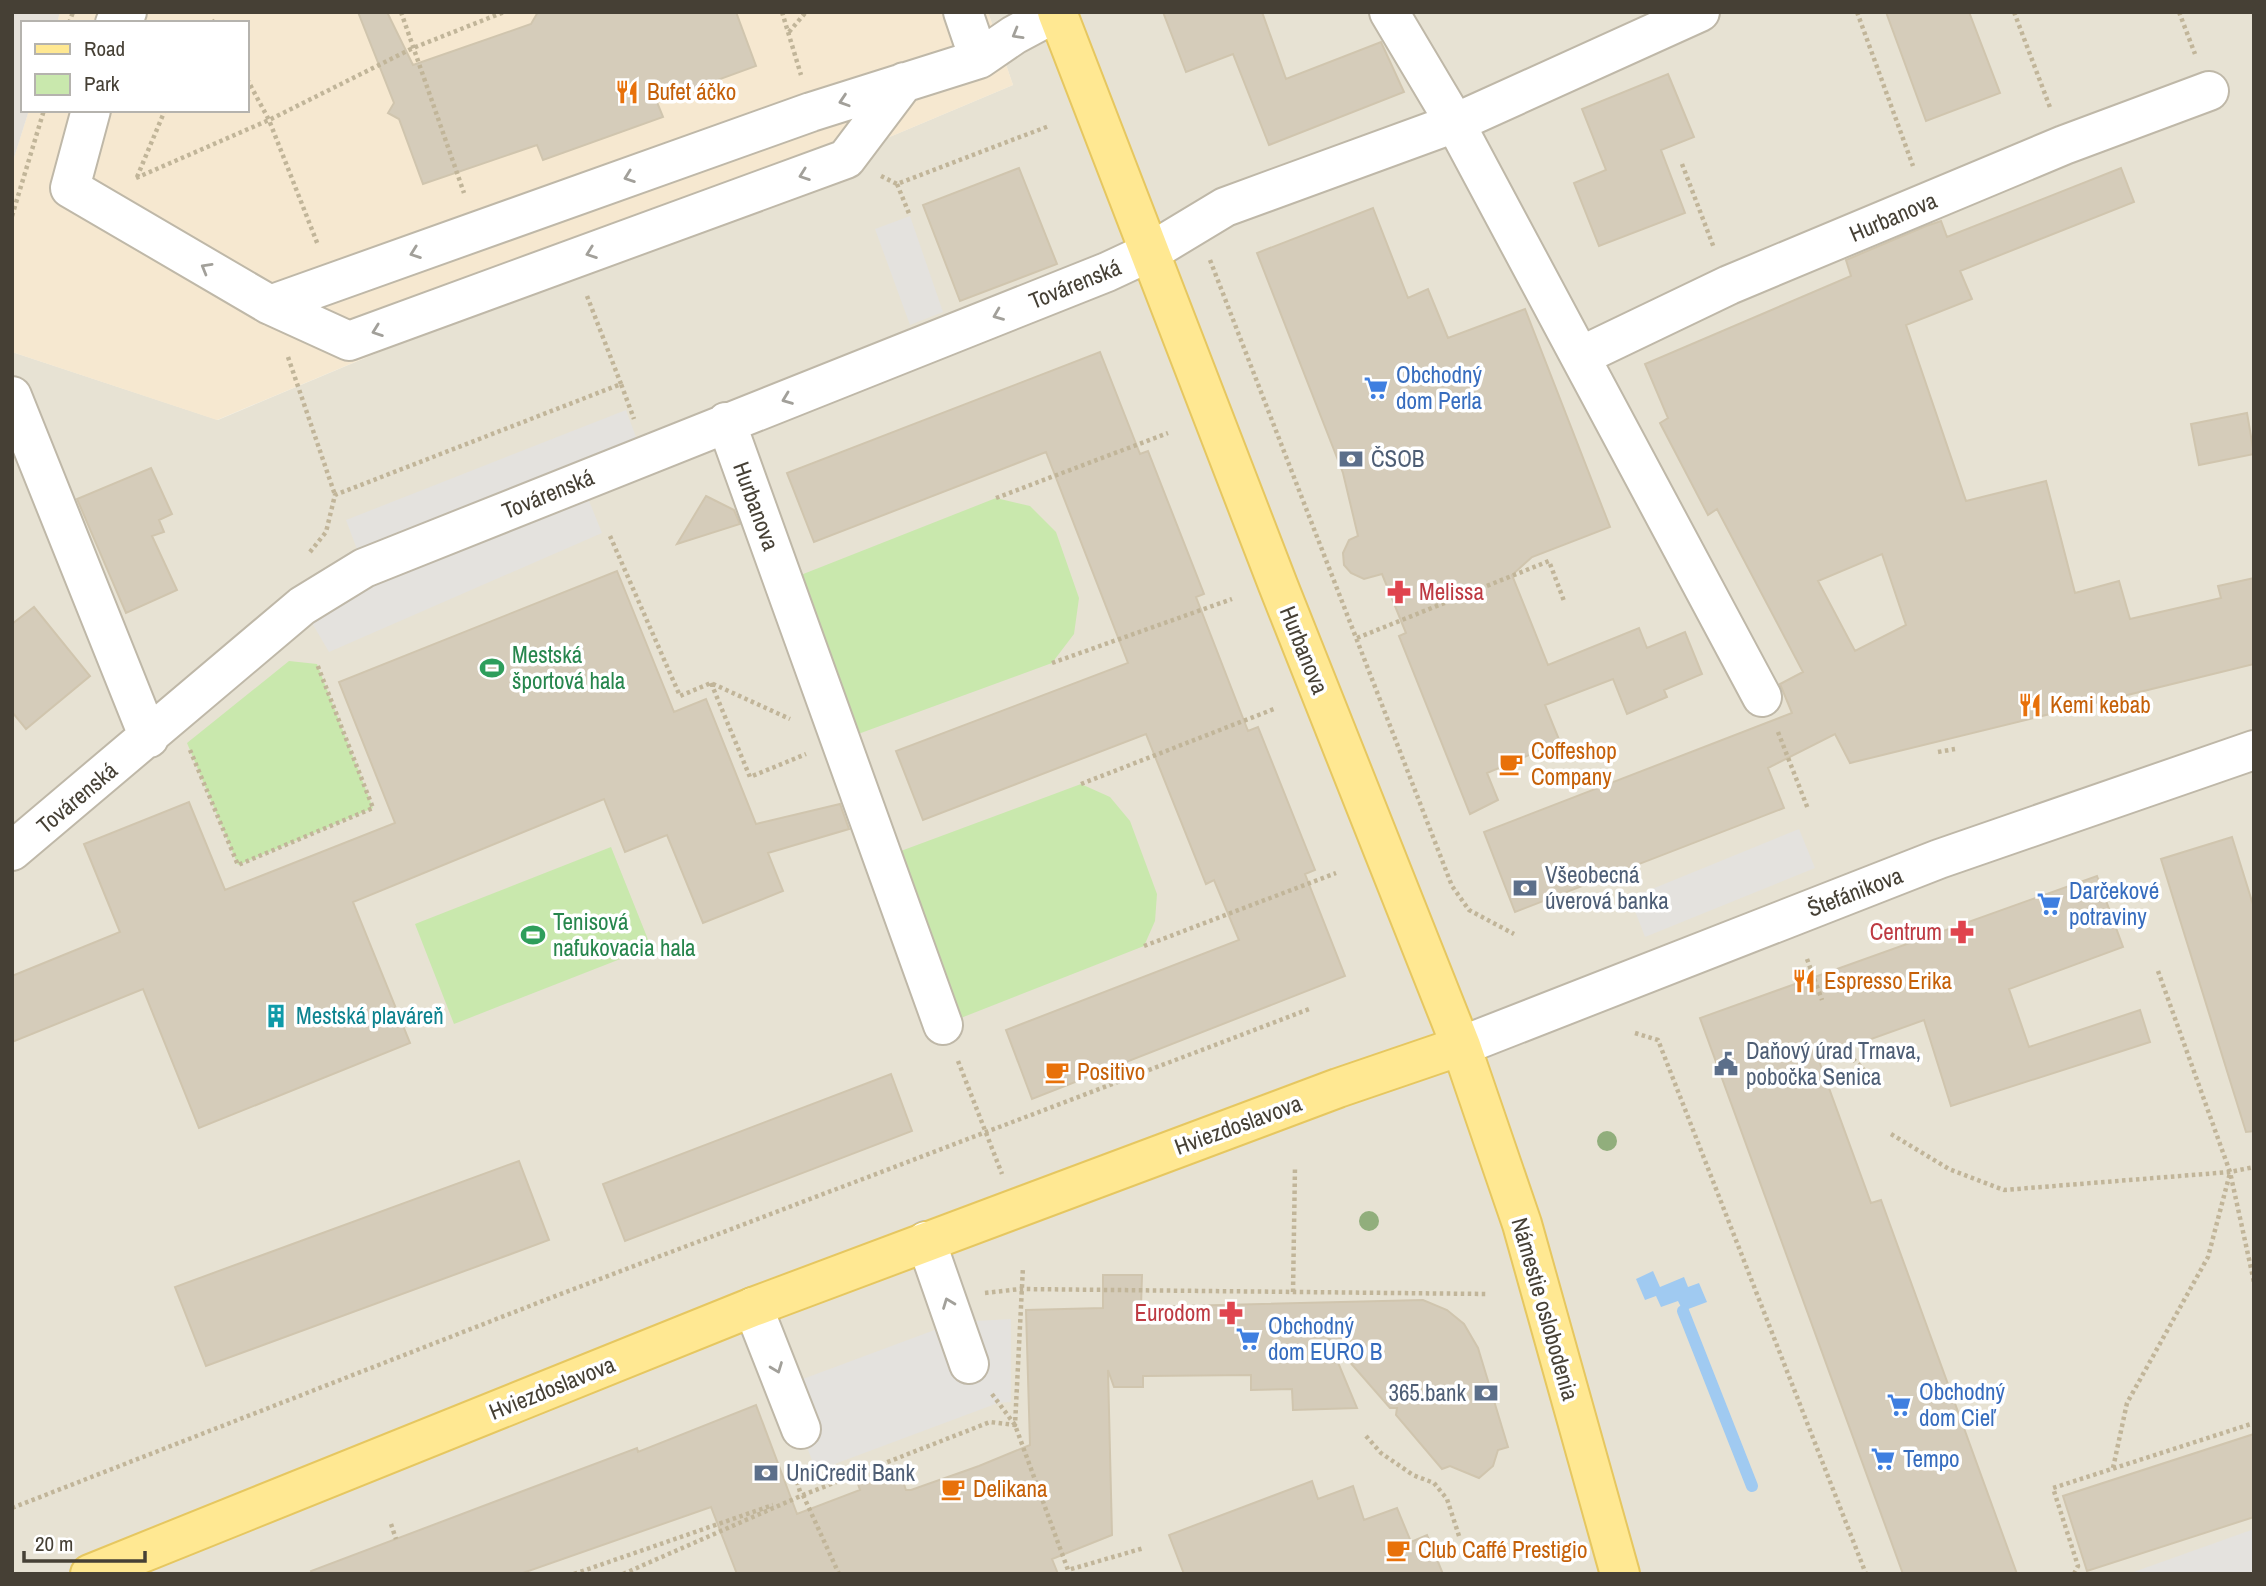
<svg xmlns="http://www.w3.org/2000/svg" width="2266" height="1586" font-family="'Archivo Narrow',sans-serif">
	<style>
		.residential { fill: #e7e2d3 }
		.commercial { fill: #f6e8d0 }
		.industrial { fill: #e5e1da }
		.green { fill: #c9e8ad }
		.parking { fill: #e4e2de }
		.water { fill: #a0caf1 }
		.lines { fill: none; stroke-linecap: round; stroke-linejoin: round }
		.stream { stroke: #a0caf1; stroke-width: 12 }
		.building { fill: #d5ccba; stroke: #d0c5ae; stroke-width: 2; fill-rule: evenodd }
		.minor-casing { stroke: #bfb8a8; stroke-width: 42 }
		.major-casing { stroke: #e6c760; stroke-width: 42 }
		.path { stroke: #c1b599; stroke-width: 4.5; stroke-dasharray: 3.5 3.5; stroke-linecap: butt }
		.minor { stroke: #fff; stroke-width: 38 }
		.major { stroke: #ffe892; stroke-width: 38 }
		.tree { fill: #91ae7c }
		.oneway { stroke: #a2a09a }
		.labels { text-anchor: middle; stroke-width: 7; stroke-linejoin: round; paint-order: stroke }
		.food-label { font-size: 23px; fill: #c56008; stroke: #fff; text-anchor: start }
		.street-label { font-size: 23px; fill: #464035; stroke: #fff }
		.shop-label { font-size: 23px; fill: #366cbe; stroke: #fff; text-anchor: start }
		.service-label { font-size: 23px; fill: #4e5e75; stroke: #fff; text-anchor: start }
		.health-label { font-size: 23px; fill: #be3a42; stroke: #fff; text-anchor: end }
		.leisure-label { font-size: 23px; fill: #27864d; stroke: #fff; text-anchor: start }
		.culture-label { font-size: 23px; fill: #0d838f; stroke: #fff; text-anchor: start }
	</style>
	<rect width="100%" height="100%" fill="#f3f0e5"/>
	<!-- residential -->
	<path class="residential" d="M988 12H2254V1574H12V352L218 420 1013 85Z"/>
	<!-- commercial -->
	<path class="commercial" d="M60 12H988L1013 85 217 420 12 352V164L29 110H247V23H57Z"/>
	<!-- industrial -->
	<path class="industrial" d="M12 12H60L57 23H23V110H29L12 164Z"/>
	<!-- green -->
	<path class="green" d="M996 498 1030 506 1056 532 1079 598 1074 634 1052 663 839 741 783 582Z
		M289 661 317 664 373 808 238 865 187 743Z
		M1081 784 1110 797 1130 821 1157 894 1155 921 1144 946 943 1025 882 858Z
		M611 847 651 947 454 1024 415 924Z"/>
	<!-- parking -->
	<path class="parking" d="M910 216 943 312 910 325 875 229Z
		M626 410 643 456 581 481 602 533 329 652 302 606 364 568 346 520Z
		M1799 829 1815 868 1645 937 1630 898Z
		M1011 1319V1402L998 1403 816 1471 784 1386 956 1322Z
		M2254 1529V1574H2128Z"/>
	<!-- water -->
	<path class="water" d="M1653 1271 1660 1287 1684 1277 1688 1287 1699 1283 1707 1302 1683 1311 1678 1301 1661 1307 1656 1296 1645 1300 1636 1279Z"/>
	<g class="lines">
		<!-- stream -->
		<path class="stream" d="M1683 1311 1752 1486"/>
	</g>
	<!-- building -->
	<path class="building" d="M358 12H387L413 65 531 24 538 12H736L756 66 657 102 663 117 543 160 537 145 423 184 399 119 388 113 394 103Z
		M1163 12H1262L1286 79 1381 42 1404 92 1269 145 1233 54 1186 72Z
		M1886 12H1969L2000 93 1926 121Z
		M1668 74 1694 137 1661 150 1685 213 1599 246 1574 183 1606 170 1582 109Z
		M1019 168 1057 264 960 301 923 205Z
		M2121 168 2134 202 1960 271 1972 299 1906 325 1966 501 2046 481 2075 593 2119 581 2130 619 2221 598 2218 586 2254 578V664L1850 763 1835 734 1768 768 1784 808 1515 912 1484 832 1792 713 1780 684 1803 672 1717 509 1708 515 1660 423 1668 418 1645 364 1851 276 1846 260 1926 226 1941 221 1947 237ZM1882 554 1906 625 1855 651 1818 581Z
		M1373 208 1408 298 1428 289 1448 338 1525 309 1610 527 1532 557 1512 575 1548 665 1639 628 1647 648 1685 632 1702 674 1664 690 1667 697 1627 714 1613 679 1545 705 1560 742 1487 773 1498 800 1470 814 1399 636 1406 633 1382 574 1364 579 1351 573 1344 565 1343 553 1349 540 1358 536 1343 473 1257 253Z
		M1100 352 1140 454 1148 451 1204 594 1196 597 1248 731 1258 727 1305 845 1315 870 1305 874 1345 976 1032 1099 1006 1030 1239 940 1214 880 1206 884 1146 734 923 820 896 751 1128 663 1046 452 814 542 787 473Z
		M2247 413 2254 454 2199 465 2191 424Z
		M151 468 172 514 159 520 164 532 152 536 177 590 126 613 77 499Z
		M706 496 734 510 740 524 677 544Z
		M617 571 674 712 706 699 756 824 840 804 849 829 768 853 783 891 703 923 667 835 625 852 604 799 353 902 410 1043 199 1128 143 989 12 1042V976L120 932 84 844 189 802 225 890 395 823 339 682Z
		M34 607 90 676 26 729 12 712V624Z
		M2232 837 2254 908V1131L2246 1132 2161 859Z
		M2097 876 2123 947 2009 989 2029 1047 2140 1010 2150 1042 1951 1106 1924 1020 1818 1058 1871 1203 1881 1200 2017 1574H1903L1700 1018Z
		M891 1074 912 1131 625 1241 603 1184Z
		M519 1161 549 1240 206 1366 175 1287Z
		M1103 1275H1142L1141 1307 1423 1300 1447 1310 1464 1324 1478 1348 1508 1447 1498 1450 1493 1466 1479 1478 1450 1466 1442 1469 1396 1415 1397 1408H1390L1327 1336 1357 1408 1293 1410 1292 1389 1251 1390V1375L1143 1376V1387H1114L1108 1370 1112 1535 1052 1559 1058 1574H737L711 1507 520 1574H312L311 1571 637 1448 638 1452 756 1405 797 1514 860 1490 858 1484 899 1470 906 1490H911L979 1466 1030 1445 1026 1310 1103 1308Z
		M2254 1434V1517L2087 1571 2063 1496Z
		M1312 1481 1318 1499 1353 1486 1364 1520 1397 1508 1411 1542 1427 1535 1443 1574H1184L1169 1535Z"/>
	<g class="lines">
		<!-- minor casing -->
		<g class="minor-casing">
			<path id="minor" d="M1389 12 1455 123 1700 12
				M115 23 127 12
				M979 59 1014 35 1057 12
				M91 110 70 188 270 305 811 112 979 59 963 12
				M270 305 349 341 846 159 904 82
				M1581 356 1729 285 2064 145 2209 91
				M12 396 149 738
				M726 422 943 1025
				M12 851 302 606 364 568 1107 272 1152 251 1225 207 1455 123 1762 697
				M1461 1046 1939 859 2254 750
				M926 1241 969 1364
				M753 1307 801 1429"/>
		</g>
		<!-- major casing -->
		<g class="major-casing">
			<path id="major" d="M1057 12 1278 585 1461 1046 1522 1224 1620 1574
				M90 1574 753 1307 1338 1088 1461 1046"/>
		</g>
		<!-- path -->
		<path class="path" d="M401 12 464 193
			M782 12 801 75
			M1857 12 1913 166
			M2014 12 2051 110
			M2179 12 2195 54
			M69 23 73 12
			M213 23 215 20 217 23
			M789 32 806 12
			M247 79 269 120 318 245
			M1682 164 1714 248
			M881 176 897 184 1049 126
			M137 177 165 110
			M136 178 269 120 413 48 504 12
			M897 184 910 216
			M12 216 44 110
			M1210 260 1452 886 1469 910 1514 934
			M587 296 621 384
			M288 357 335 495
			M996 498 1168 433
			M610 536 680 696 711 683 790 719
			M310 552 326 532 335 495 621 384 634 419
			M1357 638 1549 561 1564 601
			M1052 663 1232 599
			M711 683 750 777 806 754
			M1778 732 1808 809
			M190 750 238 865 373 808 317 664
			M1938 752 1955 749
			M1081 784 1274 709
			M1144 946 1336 873
			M1807 959 1822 1000
			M2158 971 2230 1172 2254 1282
			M1635 1033 1658 1040 1866 1574
			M1838 1044 1868 1074
			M958 1061 1002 1174
			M1891 1134 1949 1169 2004 1190 2230 1172 2254 1167
			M1293 1292 1295 1167
			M985 1293 1020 1289 1487 1294
			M992 1394 1015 1425 1068 1570 1144 1548
			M1366 1436 1381 1453 1413 1475 1434 1483 1447 1499 1460 1539
			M793 1468 801 1495
			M2113 1468 2127 1403 2208 1257 2230 1173
			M803 1495 839 1574
			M12 1508 558 1295 1312 1008
			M391 1524 396 1539
			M574 1574 773 1505
			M623 1574 803 1495 990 1422 1015 1425 1023 1267
			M2074 1574 2078 1566 2053 1488 2254 1423"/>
		<!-- minor -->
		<use href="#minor" class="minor"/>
		<!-- major -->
		<use href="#major" class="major"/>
	</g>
	<!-- trees -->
	<g class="tree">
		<circle cx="1607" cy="1141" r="10"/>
		<circle cx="1369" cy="1221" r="10"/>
	</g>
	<!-- one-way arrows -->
	<defs><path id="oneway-chevron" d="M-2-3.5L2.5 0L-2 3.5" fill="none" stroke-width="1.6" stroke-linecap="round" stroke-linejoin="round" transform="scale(1.75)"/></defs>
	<g class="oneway">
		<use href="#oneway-chevron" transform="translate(1017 34) rotate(150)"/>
		<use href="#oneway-chevron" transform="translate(844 101) rotate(162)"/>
		<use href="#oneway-chevron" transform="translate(804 175) rotate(160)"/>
		<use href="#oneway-chevron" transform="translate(629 177) rotate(160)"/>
		<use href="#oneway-chevron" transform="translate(415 253) rotate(160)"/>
		<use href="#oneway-chevron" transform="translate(591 253) rotate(160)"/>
		<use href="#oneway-chevron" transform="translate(206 268) rotate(-150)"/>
		<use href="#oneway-chevron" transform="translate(998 315) rotate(158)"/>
		<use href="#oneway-chevron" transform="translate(377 331) rotate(160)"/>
		<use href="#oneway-chevron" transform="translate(787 399) rotate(159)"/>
		<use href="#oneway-chevron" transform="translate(948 1303) rotate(-111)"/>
		<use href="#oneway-chevron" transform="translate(777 1368) rotate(69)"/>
	</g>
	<!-- icons -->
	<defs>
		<g id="restaurant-bare" transform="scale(1.89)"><path d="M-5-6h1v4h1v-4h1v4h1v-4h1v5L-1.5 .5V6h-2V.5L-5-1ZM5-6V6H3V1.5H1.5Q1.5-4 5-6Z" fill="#e8710a" stroke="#fff" stroke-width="2.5" paint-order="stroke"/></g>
		<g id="supermarket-bare" transform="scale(1.89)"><path d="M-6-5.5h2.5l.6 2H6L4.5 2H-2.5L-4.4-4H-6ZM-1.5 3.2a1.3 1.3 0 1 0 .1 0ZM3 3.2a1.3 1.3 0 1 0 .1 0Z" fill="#3f7fe0" stroke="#fff" stroke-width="2.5" paint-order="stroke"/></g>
		<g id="bank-bare" transform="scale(1.89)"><path d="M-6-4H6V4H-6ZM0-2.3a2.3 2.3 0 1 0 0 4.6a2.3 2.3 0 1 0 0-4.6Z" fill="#5c6f8a" stroke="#fff" stroke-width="2.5" paint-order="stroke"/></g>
		<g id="pharmacy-bare" transform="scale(1.89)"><path d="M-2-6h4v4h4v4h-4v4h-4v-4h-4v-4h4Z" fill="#e0444e" stroke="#fff" stroke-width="2.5" paint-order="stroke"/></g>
		<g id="stadium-bare" transform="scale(1.89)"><path d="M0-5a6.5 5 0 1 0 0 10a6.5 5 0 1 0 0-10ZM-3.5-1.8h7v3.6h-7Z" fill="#2e9e5b" stroke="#fff" stroke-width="2.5" paint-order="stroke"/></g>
		<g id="cafe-bare" transform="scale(1.89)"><path d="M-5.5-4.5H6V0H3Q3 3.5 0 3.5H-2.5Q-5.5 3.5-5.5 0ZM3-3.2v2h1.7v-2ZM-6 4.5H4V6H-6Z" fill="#e8710a" stroke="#fff" stroke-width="2.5" paint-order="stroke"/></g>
		<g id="building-bare" transform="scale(1.89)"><path d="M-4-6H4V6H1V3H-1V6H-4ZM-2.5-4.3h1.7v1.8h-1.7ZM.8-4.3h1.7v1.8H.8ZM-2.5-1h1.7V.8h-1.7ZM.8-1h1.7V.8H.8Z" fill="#0f9aa8" stroke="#fff" stroke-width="2.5" paint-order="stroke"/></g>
		<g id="civic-bare" transform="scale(1.89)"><path d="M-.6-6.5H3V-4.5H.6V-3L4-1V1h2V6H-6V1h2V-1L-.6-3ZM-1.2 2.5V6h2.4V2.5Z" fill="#5c6f8a" stroke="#fff" stroke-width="2.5" paint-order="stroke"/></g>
	</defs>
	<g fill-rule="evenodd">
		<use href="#restaurant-bare" x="627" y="92"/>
		<use href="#supermarket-bare" x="1376" y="388"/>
		<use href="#bank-bare" x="1351" y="459"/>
		<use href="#pharmacy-bare" x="1399" y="592"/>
		<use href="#stadium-bare" x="492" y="668"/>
		<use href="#restaurant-bare" x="2030" y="705"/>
		<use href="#cafe-bare" x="1511" y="764"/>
		<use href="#bank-bare" x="1525" y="888"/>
		<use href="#supermarket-bare" x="2049" y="904"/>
		<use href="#pharmacy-bare" x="1962" y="932"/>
		<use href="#stadium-bare" x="533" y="935"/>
		<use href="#restaurant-bare" x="1804" y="981"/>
		<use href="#building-bare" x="276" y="1016"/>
		<use href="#civic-bare" x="1726" y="1064"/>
		<use href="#cafe-bare" x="1057" y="1072"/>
		<use href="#pharmacy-bare" x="1231" y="1313"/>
		<use href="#supermarket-bare" x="1248" y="1339"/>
		<use href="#bank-bare" x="1486" y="1393"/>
		<use href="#supermarket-bare" x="1899" y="1405"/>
		<use href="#supermarket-bare" x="1883" y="1459"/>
		<use href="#bank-bare" x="766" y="1473"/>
		<use href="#cafe-bare" x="953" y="1489"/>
		<use href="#cafe-bare" x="1398" y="1550"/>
	</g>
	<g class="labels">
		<!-- food labels -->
		<g class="food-label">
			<text x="647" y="100">Bufet áčko</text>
			<text x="2050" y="713">Kemi kebab</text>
			<text x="1531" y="759">Coffeshop<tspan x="1531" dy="26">Company</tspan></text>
			<text x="1824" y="989">Espresso Erika</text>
			<text x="1077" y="1080">Positivo</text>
			<text x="973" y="1497">Delikana</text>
			<text x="1418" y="1558">Club Caffé Prestigio</text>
		</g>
		<!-- street labels -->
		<g class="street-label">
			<text transform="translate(1893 217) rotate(-23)" y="8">Hurbanova</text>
			<text transform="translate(1075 284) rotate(-22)" y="8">Továrenská</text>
			<text transform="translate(548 494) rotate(-22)" y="8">Továrenská</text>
			<text transform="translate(756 506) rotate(70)" y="8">Hurbanova</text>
			<text transform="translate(1304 650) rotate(68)" y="8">Hurbanova</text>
			<text transform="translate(77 798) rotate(-40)" y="8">Továrenská</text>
			<text transform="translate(1855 892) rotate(-21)" y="8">Štefánikova</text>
			<text transform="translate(1238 1125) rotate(-20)" y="8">Hviezdoslavova</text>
			<text transform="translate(1545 1309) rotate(74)" y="8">Námestie oslobodenia</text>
			<text transform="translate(552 1388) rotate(-22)" y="8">Hviezdoslavova</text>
		</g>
		<!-- shop labels -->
		<g class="shop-label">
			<text x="1396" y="383">Obchodný<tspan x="1396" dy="26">dom Perla</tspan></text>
			<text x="2069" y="899">Darčekové<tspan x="2069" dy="26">potraviny</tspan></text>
			<text x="1268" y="1334">Obchodný<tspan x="1268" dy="26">dom EURO B</tspan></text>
			<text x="1919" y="1400">Obchodný<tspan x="1919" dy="26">dom Cieľ</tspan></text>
			<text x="1903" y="1467">Tempo</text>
		</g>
		<!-- service labels -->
		<g class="service-label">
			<text x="1371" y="467">ČSOB</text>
			<text x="1545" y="883">Všeobecná<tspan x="1545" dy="26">úverová banka</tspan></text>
			<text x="1746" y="1059">Daňový úrad Trnava,<tspan x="1746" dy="26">pobočka Senica</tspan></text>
			<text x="1466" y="1401" text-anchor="end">365.bank</text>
			<text x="786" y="1481">UniCredit Bank</text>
		</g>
		<!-- health labels -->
		<g class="health-label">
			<text x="1419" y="600" text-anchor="start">Melissa</text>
			<text x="1942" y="940">Centrum</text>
			<text x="1211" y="1321">Eurodom</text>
		</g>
		<!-- leisure labels -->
		<g class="leisure-label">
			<text x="512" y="663">Mestská<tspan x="512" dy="26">športová hala</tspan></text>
			<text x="553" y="930">Tenisová<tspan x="553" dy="26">nafukovacia hala</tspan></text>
		</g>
		<!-- culture labels -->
		<g class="culture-label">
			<text x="296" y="1024">Mestská plaváreň</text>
		</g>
	</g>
	<!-- border -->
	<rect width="2266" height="1586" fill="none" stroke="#464035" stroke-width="28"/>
	<!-- legend -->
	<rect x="21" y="21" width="228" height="91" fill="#ffffff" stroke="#b5b3ae" stroke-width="2"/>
	<rect x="35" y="44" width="35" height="10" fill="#ffe892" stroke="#b5b3ae" stroke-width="2"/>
	<text x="84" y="56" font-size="21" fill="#464035">Road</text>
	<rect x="35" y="74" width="35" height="21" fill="#c9e8ad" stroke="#b5b3ae" stroke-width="2"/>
	<text x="84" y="91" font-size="21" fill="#464035">Park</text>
	<!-- scale -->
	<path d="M24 1551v10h121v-10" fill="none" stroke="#464035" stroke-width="3.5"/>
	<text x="35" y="1551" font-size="21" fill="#464035" stroke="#ffffff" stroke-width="5" paint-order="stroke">20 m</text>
</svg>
